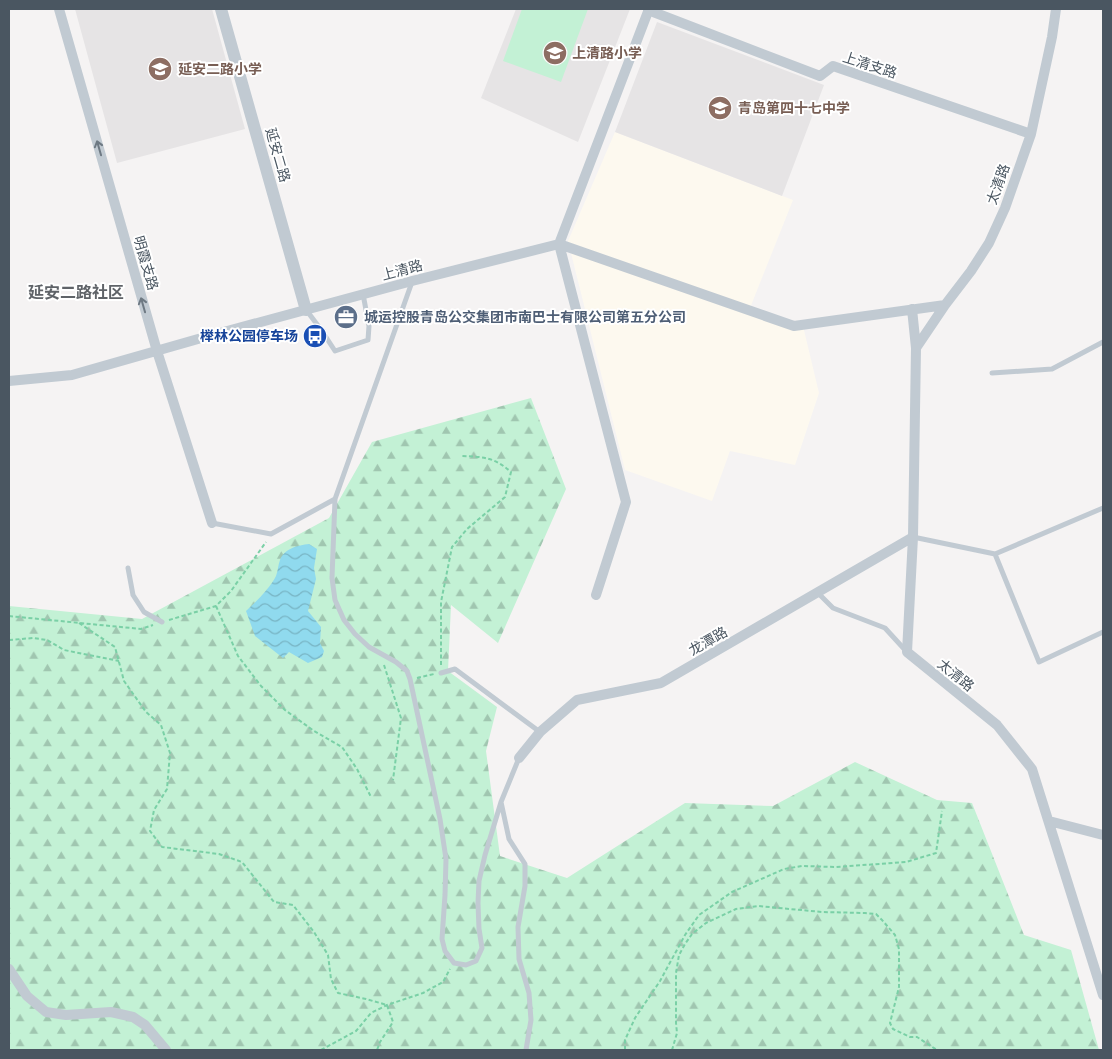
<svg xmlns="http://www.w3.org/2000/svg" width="1112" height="1059" font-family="'Public Sans','Noto Sans SC',sans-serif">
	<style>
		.commercial { fill: #fdf9ef }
		.education { fill: #e6e4e5 }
		.forest { fill: url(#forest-firs) }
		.pitch { fill: #c3f1d5 }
		.water { fill: url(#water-waves) }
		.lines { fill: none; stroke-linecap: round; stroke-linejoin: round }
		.path { stroke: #7ad0a6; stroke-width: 2; stroke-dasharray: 4 2.5; stroke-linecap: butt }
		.service { stroke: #c1cad2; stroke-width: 5 }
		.minor { stroke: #c1cad2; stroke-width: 10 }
		.tertiary { stroke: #c1cad2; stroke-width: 12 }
		.oneway { stroke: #6e7983 }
		.labels { text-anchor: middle; stroke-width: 4; stroke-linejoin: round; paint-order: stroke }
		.education-label { font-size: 14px; font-weight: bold; fill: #785e54; stroke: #fff; text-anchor: start }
		.street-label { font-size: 14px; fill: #4a5661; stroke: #fff }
		.service-label { font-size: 14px; font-weight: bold; fill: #4e5e75; stroke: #fff; text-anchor: start }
		.transit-label { font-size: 14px; font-weight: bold; fill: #164399; stroke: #fff; text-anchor: end }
		.quarter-label { font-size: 16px; font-weight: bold; fill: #5f6368; stroke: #fff }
	</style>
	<defs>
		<pattern id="forest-firs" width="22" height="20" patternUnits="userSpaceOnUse" patternTransform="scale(1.25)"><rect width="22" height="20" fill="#c3f1d5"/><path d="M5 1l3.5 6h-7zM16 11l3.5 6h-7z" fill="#a0c6b0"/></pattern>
		<pattern id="water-waves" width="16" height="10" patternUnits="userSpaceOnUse" patternTransform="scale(1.25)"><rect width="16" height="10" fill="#90daee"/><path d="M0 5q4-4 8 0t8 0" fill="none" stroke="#78b4c4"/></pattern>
	</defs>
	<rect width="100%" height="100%" fill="#f5f3f3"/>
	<!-- commercial -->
	<path class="commercial" d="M615 132 793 200 750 308 803 326 819 393 795 465 730 451 712 501 625 470 568 241Z"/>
	<!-- education -->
	<path class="education" d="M75 9H212L245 129 117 163Z
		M516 9H630L578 142 481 98Z
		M657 22 824 85 782 196 615 132Z"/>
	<!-- forest -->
	<path class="forest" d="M531 398 566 489 498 643 451 605 448 671 497 707 486 751 500 856 567 878 685 803 773 806 855 762 937 800 972 803 1024 935 1071 950 1099 1050H9V606L142 619 329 518 372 442Z"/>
	<!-- pitch -->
	<path class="pitch" d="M522 9H588L561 82 503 61Z"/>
	<!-- water -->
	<path class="water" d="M309 544 317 549 314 568 316 579 308 611 321 627 320 643 324 651 322 657 308 663 289 652 283 658 255 636 246 611C256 602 270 588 276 576 278 571 278 565 280 560 284 549 298 545 309 544Z"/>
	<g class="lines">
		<!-- path -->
		<path class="path" d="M216 606 238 656 261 686 285 710 314 731 342 747 357 769 371 797
			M9 616 141 629 153 625
			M169 620 216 606 231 591 266 542
			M79 623 115 647 124 681 146 712 161 725 170 753 167 789 154 810 150 831 162 847 219 854 242 862 274 902 293 905 314 932 328 955 331 979 338 993 366 999 387 1005 393 1022 380 1042 377 1050
			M9 640 33 638 47 640 64 650 119 661
			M384 665 401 718 393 780
			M441 665V602L452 547 467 529 505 497 511 472C494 457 484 457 462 456
			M417 678 434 674
			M321 1050 356 1031 371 1013 387 1005 423 993 443 982 450 969
			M625 1050V1040L635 1018 660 981 685 935 699 915 732 892 784 869 802 866 836 867 906 862 936 853 942 811
			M672 1050 677 1033 676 1023V973L679 955 685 944 692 934 706 923 736 909 758 906 822 912 865 913 876 914 882 920 895 935 899 949V987L890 1023 893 1029 910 1037H917L937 1050"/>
		<!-- service -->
		<path class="service" d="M412 282 335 499 332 578 335 600 344 620 355 634 369 647 396 662 407 671 410 679 440 819 446 859 445 895 442 939 445 951 454 963 466 965 476 961 482 948 479 929 478 903 479 881 485 855 501 802
			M307 311 322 331 335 351 368 340 369 326 363 294
			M992 373 1052 369 1103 342
			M212 523 271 534 335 499
			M913 537 995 554 1103 508
			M995 554 1039 662 1103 632
			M128 568 133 595 144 612 162 622
			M818 593 833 608 885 628 906 651
			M441 673 455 669 540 732
			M519 758 501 802 509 839 525 864V886L518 927 519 959 529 993 531 1020 526 1050"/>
		<!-- minor -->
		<path class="minor" d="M59 9 157 351 212 523
			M1056 9 1052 37 1031 134 1005 208 989 243 971 271 945 305 916 348 913 537 907 652 997 725 1032 769 1103 995
			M648 10 820 76 833 66 1031 134
			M559 244 794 326 945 305
			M559 244 626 502 596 595
			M912 309 916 348
			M9 381 72 375 198 339 412 281 559 244 649 9
			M519 758 540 732 577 700 661 683 913 537
			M1049 821 1103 835
			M9 969 27 996 46 1012 66 1015 111 1012 133 1017 145 1025 166 1050"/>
		<!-- tertiary -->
		<path class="tertiary" d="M221 9 306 310"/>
	</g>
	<!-- one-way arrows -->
	<defs><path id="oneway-shaft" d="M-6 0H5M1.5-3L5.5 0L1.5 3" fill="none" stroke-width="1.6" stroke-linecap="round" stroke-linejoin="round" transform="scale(1.25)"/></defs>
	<g class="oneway">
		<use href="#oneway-shaft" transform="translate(99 148) rotate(-106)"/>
		<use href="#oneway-shaft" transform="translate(143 305) rotate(-106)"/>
	</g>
	<!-- icons -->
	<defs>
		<g id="school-disc" transform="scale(1.25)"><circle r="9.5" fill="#8d6e63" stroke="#fff"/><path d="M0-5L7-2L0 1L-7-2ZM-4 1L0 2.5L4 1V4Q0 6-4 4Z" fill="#fff"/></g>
		<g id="office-disc" transform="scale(1.25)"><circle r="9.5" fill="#5c6f8a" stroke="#fff"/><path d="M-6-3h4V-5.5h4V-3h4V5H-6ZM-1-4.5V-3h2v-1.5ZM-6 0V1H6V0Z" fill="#fff"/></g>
		<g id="bus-disc" transform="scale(1.25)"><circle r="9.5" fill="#1a4fb4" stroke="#fff"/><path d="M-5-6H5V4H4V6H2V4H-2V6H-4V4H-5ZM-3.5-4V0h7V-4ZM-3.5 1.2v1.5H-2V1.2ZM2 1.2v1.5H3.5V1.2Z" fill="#fff"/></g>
	</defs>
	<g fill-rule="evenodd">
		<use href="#school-disc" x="555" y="53"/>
		<use href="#school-disc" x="160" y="69"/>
		<use href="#school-disc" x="720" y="108"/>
		<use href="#office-disc" x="346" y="317"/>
		<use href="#bus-disc" x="315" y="336"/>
	</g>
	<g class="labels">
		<!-- education labels -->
		<g class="education-label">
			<text x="572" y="58">上清路小学</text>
			<text x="178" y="74">延安二路小学</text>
			<text x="738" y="113">青岛第四十七中学</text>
		</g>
		<!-- street labels -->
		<g class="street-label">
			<text transform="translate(870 65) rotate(18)" y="5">上清支路</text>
			<text transform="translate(278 155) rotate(74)" y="5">延安二路</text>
			<text transform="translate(998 184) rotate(-70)" y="5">太清路</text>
			<text transform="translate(146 263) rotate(74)" y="5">明霞支路</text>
			<text transform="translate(402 270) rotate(-15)" y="5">上清路</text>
			<text transform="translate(708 641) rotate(-30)" y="5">龙潭路</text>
			<text transform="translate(956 675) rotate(39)" y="5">太清路</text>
		</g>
		<!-- service labels -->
		<g class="service-label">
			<text x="364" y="322">城运控股青岛公交集团市南巴士有限公司第五分公司</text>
		</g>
		<!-- transit labels -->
		<g class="transit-label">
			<text x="298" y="341">榉林公园停车场</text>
		</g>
		<!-- quarter labels -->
		<g class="quarter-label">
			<text x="76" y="298">延安二路社区</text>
		</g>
	</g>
	<!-- border -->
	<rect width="1112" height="1059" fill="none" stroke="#4a5661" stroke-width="20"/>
</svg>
